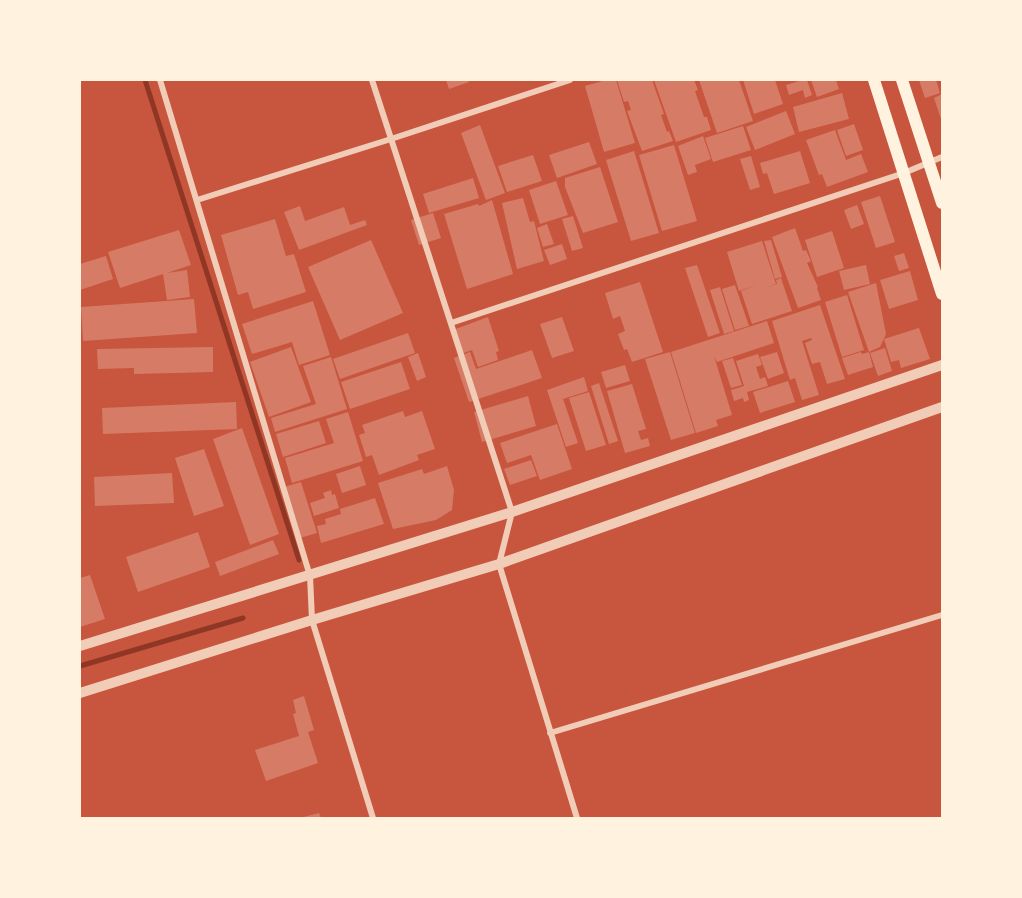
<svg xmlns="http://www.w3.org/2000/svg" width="1022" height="898" font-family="'IBM Plex Sans',sans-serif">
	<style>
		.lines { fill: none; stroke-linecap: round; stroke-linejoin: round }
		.stream { stroke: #8f3625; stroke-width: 5 }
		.building { fill: #d67c66 }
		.minor { stroke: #f1ccb7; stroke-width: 6 }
		.tertiary { stroke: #f1ccb7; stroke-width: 10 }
		.secondary { stroke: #fff3e0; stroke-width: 12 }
	</style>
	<rect width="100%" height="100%" fill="#c8553d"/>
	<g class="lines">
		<!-- stream -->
		<path class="stream" d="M145 80 299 560
			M80 666 243 618"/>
	</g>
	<!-- building -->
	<path class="building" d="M446 80H468L469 82 449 89Z
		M606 80H616L635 143 604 152 585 86Z
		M617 80H652L664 114 661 115 667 132 669 131 673 141 642 151 627 111 631 110 628 101 624 102Z
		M654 80H694L698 90 695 91 704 117H707L711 130 676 142Z
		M699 80H739L753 121 717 133Z
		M743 80H775L783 104 754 114Z
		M803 80H807L812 95 805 98 803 90 789 95 786 85Z
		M811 80H836L839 89 817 97Z
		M919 80H936L940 93 925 98Z
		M842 93 849 119 799 132 793 107Z
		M942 94V122L934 98Z
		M786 111 795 134 755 150 746 127Z
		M854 124 863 150 846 156 837 130Z
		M480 125 505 193 486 200 461 133Z
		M743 126 751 150 713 162 705 138Z
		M835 130 846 160 861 154 868 172 827 187 822 174 819 175 806 140Z
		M703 136 711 159 695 165 697 172 688 175 678 146Z
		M589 142 597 164 557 178 549 155Z
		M674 145 697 221 662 231 639 155Z
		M634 151 659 233 631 241 606 160Z
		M800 151 810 183 774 194 767 173 763 174 760 163Z
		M533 155 542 181 507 192 498 166Z
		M751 156 760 187 750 190 740 159Z
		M600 167 618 222 583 233 565 187V178Z
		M473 178 479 198 429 213 423 194Z
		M556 181 568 215 540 224 529 190Z
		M880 196 895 242 876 248 861 202Z
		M523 198 530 222 534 221 544 261 517 269 502 203Z
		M492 200 513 274 467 289 444 214 478 204 479 206Z
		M857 205 864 224 851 229 844 210Z
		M300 206 305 221 344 207 350 225 365 220 367 225 299 250 284 212Z
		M433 213 441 238 419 245 411 220Z
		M573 216 583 248 572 251 562 219Z
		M275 219 286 256 294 254 306 292 253 309 248 292 238 295 221 235Z
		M547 224 554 244 543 247 537 228Z
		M795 228 803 251 806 250 811 261 807 263 818 287 817 288 821 300 798 308 772 237Z
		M179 230 191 265 167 273 187 270 190 297 167 300 163 274 120 288 108 252Z
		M832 231 844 268 817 277 805 240Z
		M371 240 403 313 340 340 308 267Z
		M771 240 782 277 775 279 764 241Z
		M762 241 776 284 759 290 777 284 776 280 781 278 792 311 752 324 741 291 757 285 739 291 727 252Z
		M562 244 567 259 550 265 544 250Z
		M904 253 909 268 899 271 894 256Z
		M106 256 113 279 80 290V264Z
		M697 265 720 333 708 337 685 268Z
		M866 265 870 284 844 290 839 271Z
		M910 271 918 300 889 309 880 280Z
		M640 282 663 352 632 362 627 349 624 350 618 334 625 331 620 316 613 319 605 293Z
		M876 283 886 334 880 347 869 352 848 292Z
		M735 285 749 326 735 330 722 289Z
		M720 287 734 331 724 334 710 290Z
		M847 295 864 350 842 357 825 302Z
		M194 299 197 333 83 341 81 307Z
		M313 301 330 355 299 365 292 342 252 354 242 324Z
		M820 305 845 379 827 384 820 362 812 364 805 343 812 340 811 338 802 341 819 395 802 400 795 378 790 380 772 321Z
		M488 317 499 351 496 352 498 360 478 367 472 350 461 354 453 330Z
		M562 317 574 351 552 358 540 324Z
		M767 321 774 343 717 362 714 356 732 415 716 420 718 426 696 433 671 352Z
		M919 328 930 359 901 368 899 360 891 362 884 339Z
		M408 333 415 353 340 379 333 359Z
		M213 347V372L134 374V368L98 369 97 349Z
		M291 347 311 402 269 417 250 362Z
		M885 348 892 371 878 376 870 353Z
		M532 350 542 378 469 402 454 358 470 352 476 369Z
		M670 352 695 433 671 440 645 359Z
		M777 352 784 373 768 379 760 357Z
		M861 352 862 354 869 352 873 367 848 375 842 358Z
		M418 353 426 377 417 381 408 357Z
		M758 354 762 365 756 367 760 379 765 377 768 386 747 392 749 400 744 402 743 398 734 401 731 390 744 386 736 361Z
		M331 357 347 409 275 432 271 418 316 404 303 366Z
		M733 358 742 385 731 388 722 361Z
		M401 362 410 389 350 409 341 382Z
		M625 365 630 381 606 388 601 372Z
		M584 377 588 391 563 399 578 443 566 447 547 390Z
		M788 381 795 402 760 413 753 392Z
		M599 383 618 441 609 444 591 386Z
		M632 384 646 429 638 431 641 440 648 438 650 446 625 453 607 391Z
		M589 392 606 445 586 451 569 398Z
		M528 396 536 426 482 442 474 412Z
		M236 402 237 429 103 434 102 408Z
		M403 411 405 417 422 411 435 449 417 455 419 460 379 475 372 455 366 457 359 435 365 433 362 425Z
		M348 412 363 461 292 483 285 458 334 443 326 419Z
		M319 421 326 443 283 457 276 434Z
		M557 424 572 469 540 480 531 455 507 463 500 443Z
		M242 428 279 534 250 545 213 439Z
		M204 449 224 506 194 516 175 458Z
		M531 460 537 476 510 485 504 469Z
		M360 466 366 485 342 493 336 474Z
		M447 466 454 490 452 510 436 520 393 529 378 483 422 469 424 474Z
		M172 473 174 503 95 506 94 477Z
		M301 482 317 533 300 538 284 487Z
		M331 490 332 495 335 494 339 508 314 516 310 503 325 498 323 493Z
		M375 498 384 524 321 543 317 526 326 524 325 519 341 514 340 509Z
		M198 532 210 567 138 592 126 557Z
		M273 540 279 554 220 576 215 562Z
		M90 575 105 619 80 627V578Z
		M304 696 314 730 308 732 318 763 266 781 255 750 299 736 293 714 296 713 293 700Z
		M319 813 321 818H300Z"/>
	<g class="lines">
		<!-- minor -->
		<path class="minor" d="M160 80 310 576 312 620 373 818
			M372 80 512 512 499 564 577 818
			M197 200 391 139 570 80
			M451 323 904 173 942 157
			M550 733 942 615"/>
		<!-- tertiary -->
		<path class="tertiary" d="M80 646 512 512 942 365
			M80 693 312 620 499 564 942 407"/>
		<!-- secondary -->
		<path class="secondary" d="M874 80 942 294
			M902 80 942 203"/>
	</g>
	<!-- border -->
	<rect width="1022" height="898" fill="none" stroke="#fff3e0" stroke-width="162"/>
</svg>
